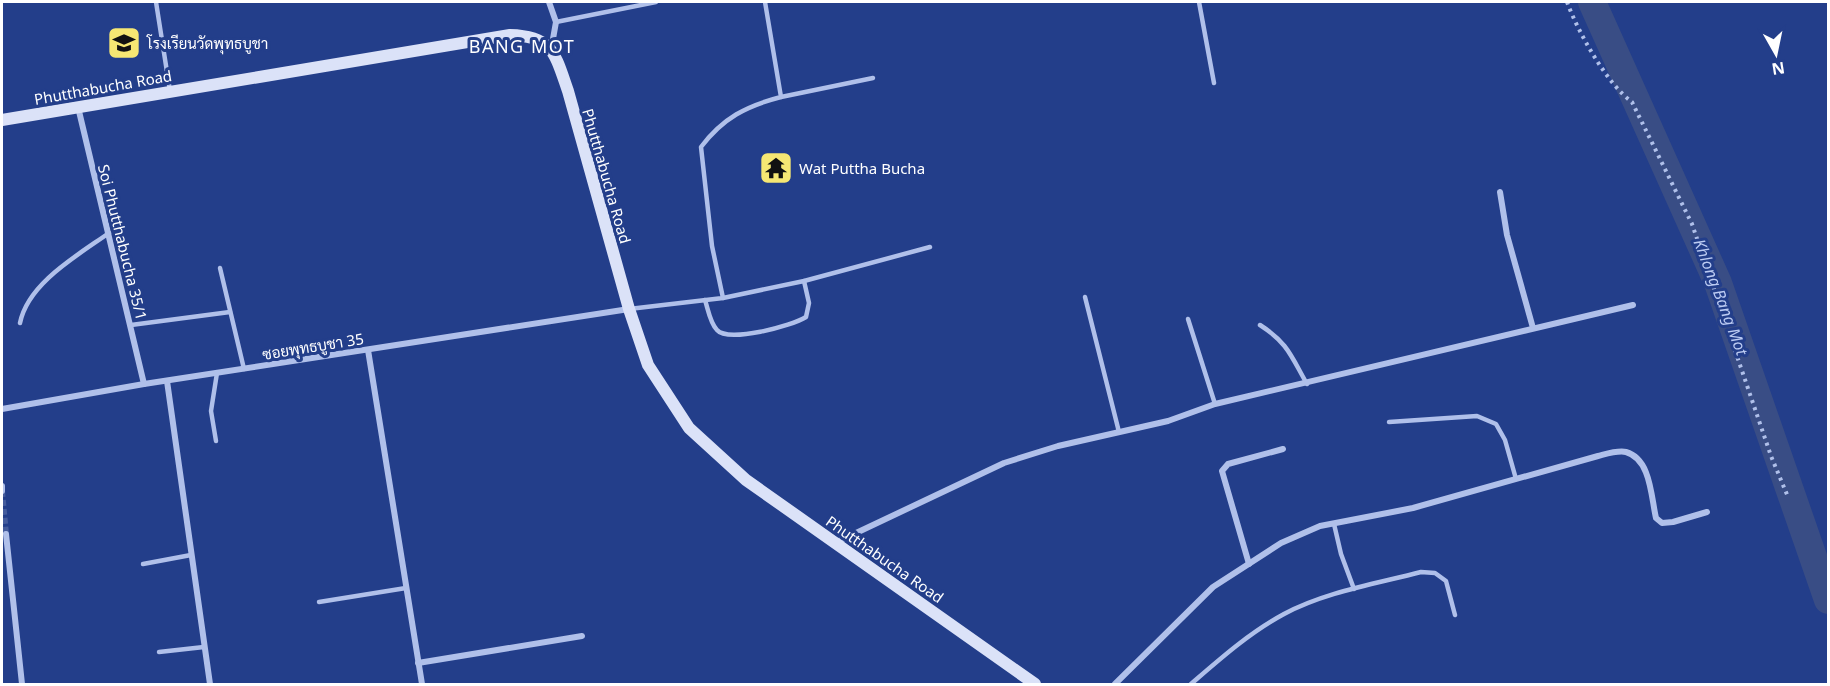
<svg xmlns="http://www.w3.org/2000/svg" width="1830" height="686" font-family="'Noto Sans',Sarabun,sans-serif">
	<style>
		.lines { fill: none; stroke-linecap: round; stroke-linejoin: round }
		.canal { stroke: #394d85; stroke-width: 28 }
		.minor-tunnel { stroke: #445b9c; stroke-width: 6; stroke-dasharray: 6 3; stroke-linecap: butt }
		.path { stroke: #b0c0ea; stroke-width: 4; stroke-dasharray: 3 4.5; stroke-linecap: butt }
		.service { stroke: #b0c0ea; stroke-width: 4.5 }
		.minor { stroke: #b0c0ea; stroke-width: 6 }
		.secondary { stroke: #dbe2f8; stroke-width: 12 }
		.labels { text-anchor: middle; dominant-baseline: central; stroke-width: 6; stroke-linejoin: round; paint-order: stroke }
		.poi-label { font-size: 15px; fill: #fff; stroke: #233e8a; text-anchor: start }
		.street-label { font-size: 15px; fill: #fff; stroke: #233e8a }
		.water-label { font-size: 16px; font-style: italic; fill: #bccbf2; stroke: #233e8a }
		.quarter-label { font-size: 18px; letter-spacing: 1.5px; fill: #fff; stroke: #233e8a }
	</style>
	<rect width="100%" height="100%" fill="#233e8a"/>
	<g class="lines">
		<path class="canal" d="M1592,2L1718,283L1828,600"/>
		<path class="minor-tunnel" d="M2,491L6,534"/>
		<path class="path" d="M1567,2C1578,32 1607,84 1632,102L1692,224L1771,456L1788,497"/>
		<g class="service">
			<path d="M156,2L170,91"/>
			<path d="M1199,2L1214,83"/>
			<path d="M556,22L656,2"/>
			<path d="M781,97L873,78"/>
			<path d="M220,268L244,369"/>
			<path d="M1085,297L1119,432"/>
			<path d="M723,298L804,281L930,247"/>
			<path d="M705,300C708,309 710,323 717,330C728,343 792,326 806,317L809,303L804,281"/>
			<path d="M629,309L723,298L712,246L701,147C723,118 746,106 781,97L765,2"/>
			<path d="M1188,319L1215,404"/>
			<path d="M20,323C28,283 78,255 109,233"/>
			<path d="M131,325L230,312"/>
			<path d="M1260,325C1288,343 1291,356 1307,384"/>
			<path d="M1389,422L1477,416L1496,424L1505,440L1516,479"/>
			<path d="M216,441L211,411L217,373"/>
			<path d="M1334,524L1341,554L1354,589"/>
			<path d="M143,564L191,555"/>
			<path d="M319,602L406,588"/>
			<path d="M159,652L204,647"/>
			<path d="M1191,684C1220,659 1249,633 1284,614C1325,592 1375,584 1421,572L1435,573L1446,581L1455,615"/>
		</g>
		<g class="minor">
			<path d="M549,2L556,22L551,50"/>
			<path d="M78,107L144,384"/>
			<path d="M1500,192L1507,235L1533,328"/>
			<path d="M368,350L422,684"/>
			<path d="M167,381L210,684"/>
			<path d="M2,409L144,384L629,309"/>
			<path d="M2,486V491"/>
			<path d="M6,534L22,684"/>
			<path d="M837,542L1004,463L1058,446L1168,421L1215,404L1633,305"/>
			<path d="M1249,564L1222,471L1228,464L1283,449"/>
			<path d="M418,663L582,636"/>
			<path d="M1115,684L1213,587L1281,543L1320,526L1413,508L1598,456C1606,454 1618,450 1626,452C1651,459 1651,497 1656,518L1662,523L1673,522L1707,512"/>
		</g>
		<path class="secondary" d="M2,120L510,35C553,36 555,54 568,91L629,309L648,365L689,428L746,480L1035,684"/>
	</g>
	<defs>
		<symbol id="school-square" viewBox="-11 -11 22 22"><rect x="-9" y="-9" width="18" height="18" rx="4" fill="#f6e773" stroke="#233e8a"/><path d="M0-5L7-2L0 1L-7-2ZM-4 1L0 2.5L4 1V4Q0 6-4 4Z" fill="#111"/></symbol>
		<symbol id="temple-square" viewBox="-11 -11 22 22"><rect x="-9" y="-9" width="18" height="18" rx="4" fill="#f6e773" stroke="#233e8a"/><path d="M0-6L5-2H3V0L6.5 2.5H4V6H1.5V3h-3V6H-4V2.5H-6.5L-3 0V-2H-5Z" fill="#111"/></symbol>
	</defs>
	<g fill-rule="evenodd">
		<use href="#school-square" x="105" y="24" width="38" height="38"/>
		<use href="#temple-square" x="757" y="149" width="38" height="38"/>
	</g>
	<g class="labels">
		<g class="poi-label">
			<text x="147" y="43">โรงเรียนวัดพุทธบูชา</text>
			<text x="799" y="168">Wat Puttha Bucha</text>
		</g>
		<g class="street-label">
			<text transform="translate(103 87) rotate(-10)">Phutthabucha Road</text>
			<text transform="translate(607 176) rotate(74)">Phutthabucha Road</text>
			<text transform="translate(123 242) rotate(76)">Soi Phutthabucha 35/1</text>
			<text transform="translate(313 346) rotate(-9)">ซอยพุทธบูชา 35</text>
			<text transform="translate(885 559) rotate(35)">Phutthabucha Road</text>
		</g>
		<g class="water-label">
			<text transform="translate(1721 297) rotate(69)">Khlong Bang Mot</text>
		</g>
		<g class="quarter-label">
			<text x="522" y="46">BANG MOT</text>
		</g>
	</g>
	<rect width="1830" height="686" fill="none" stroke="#ffffff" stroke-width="6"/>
	<g transform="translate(1776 54) rotate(171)" stroke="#233e8a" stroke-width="4.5" paint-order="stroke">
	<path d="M0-4.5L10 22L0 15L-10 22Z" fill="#ffffff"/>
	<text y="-9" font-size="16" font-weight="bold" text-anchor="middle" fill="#ffffff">N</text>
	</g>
</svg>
